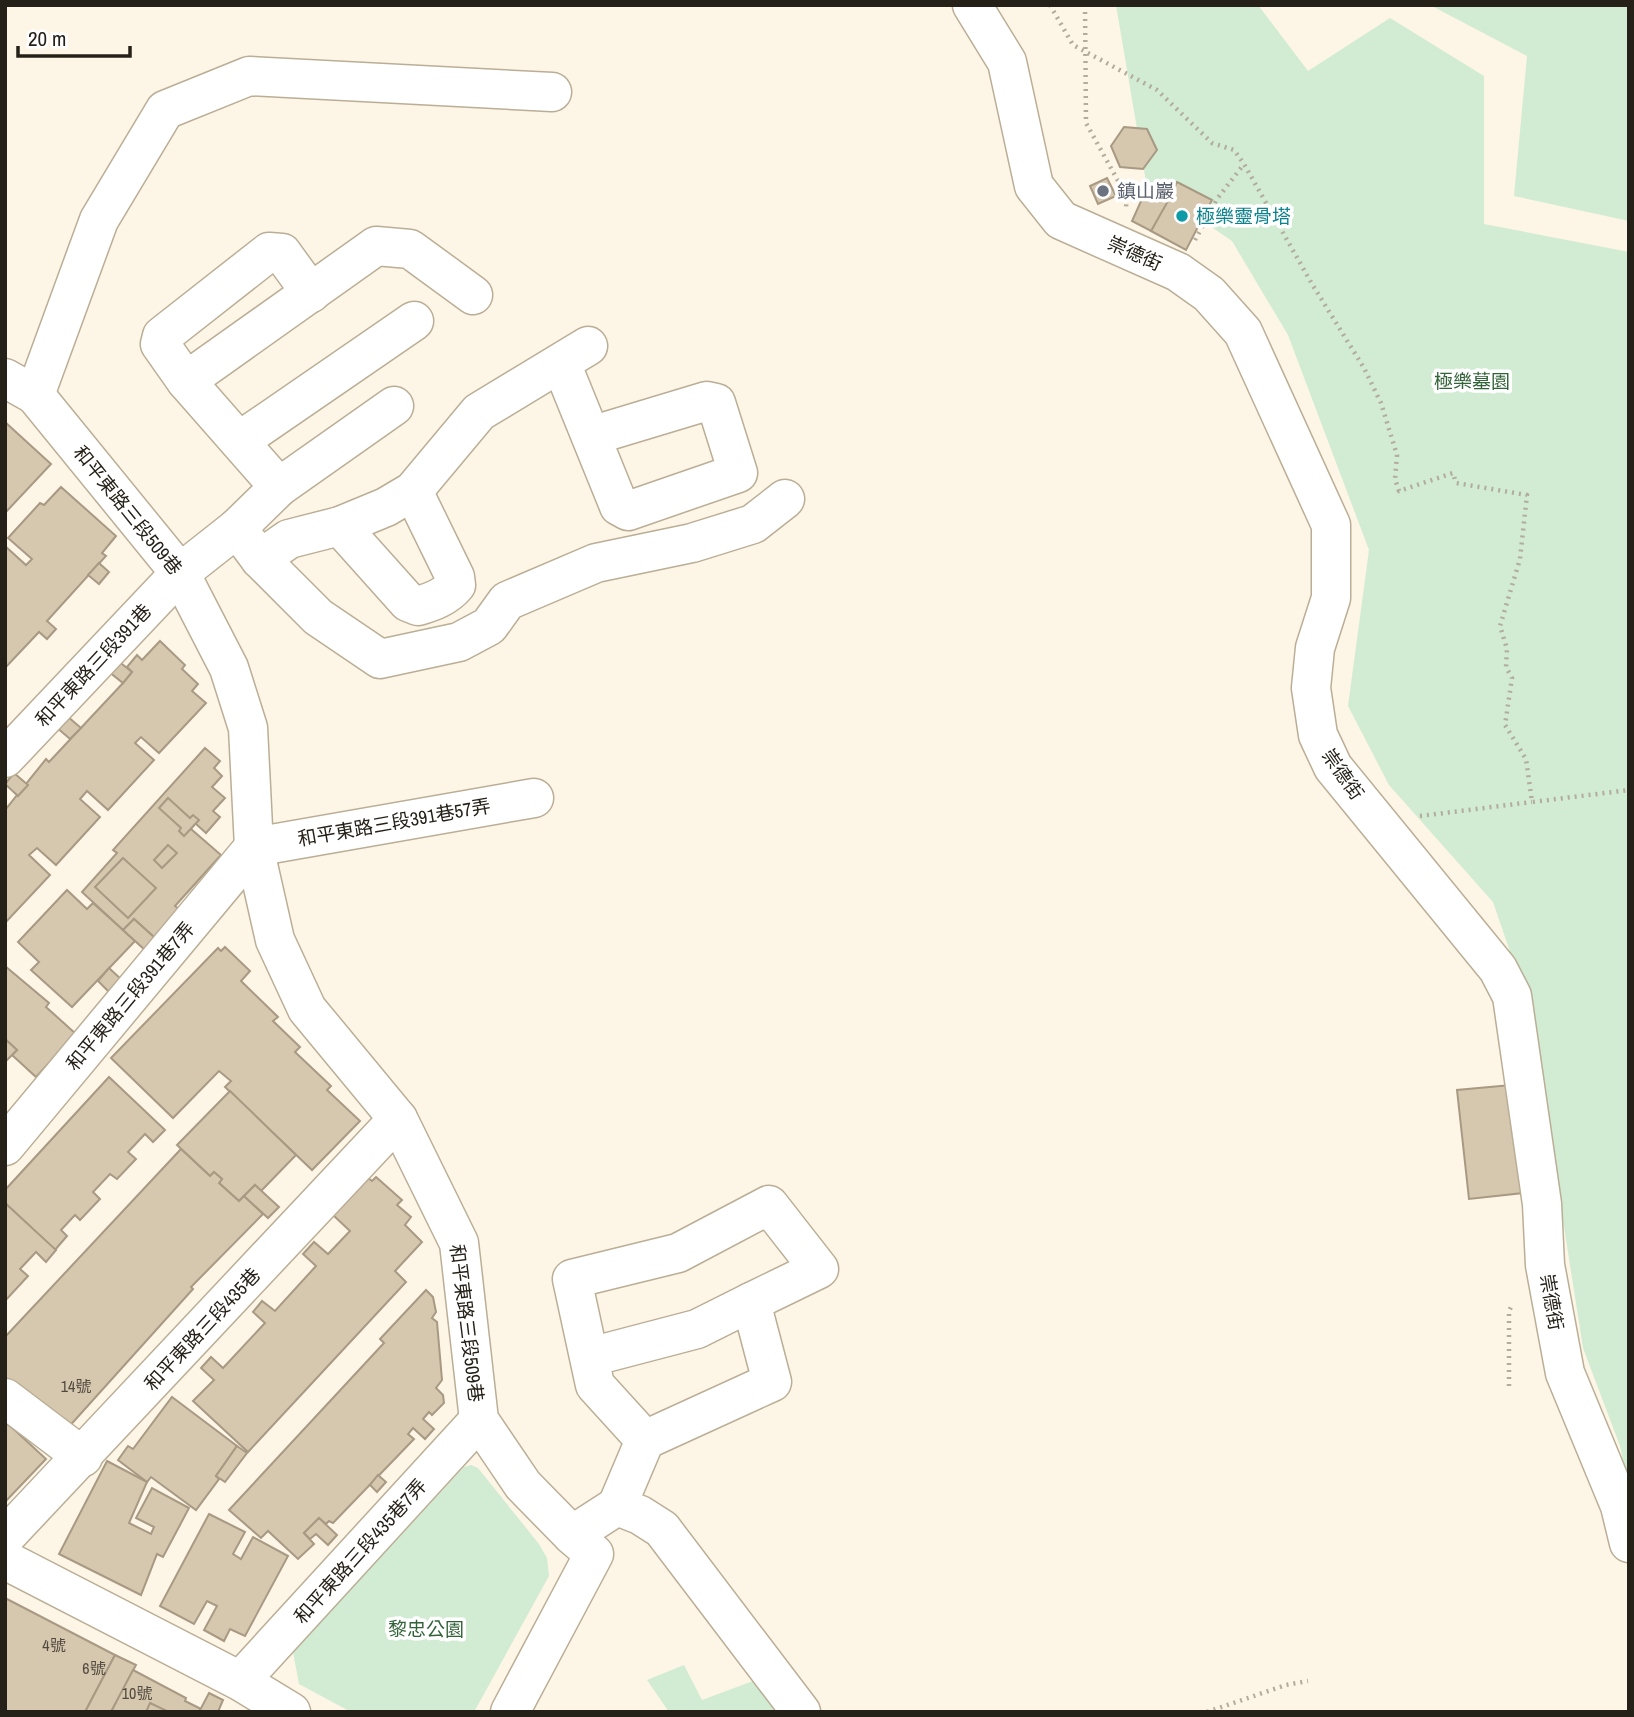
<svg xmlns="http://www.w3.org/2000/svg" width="1634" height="1717" font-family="'Archivo Narrow','Noto Sans TC',sans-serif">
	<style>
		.green { fill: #d1ecd3 }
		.building { fill: #d6c7af; stroke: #a89983; stroke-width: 2 }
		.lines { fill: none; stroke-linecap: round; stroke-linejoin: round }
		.minor-casing { stroke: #bbae96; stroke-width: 41 }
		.path { stroke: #b2ab9e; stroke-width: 4.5; stroke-dasharray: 2 5; stroke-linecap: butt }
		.minor { stroke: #fff; stroke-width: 38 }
		.worship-dot { fill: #6b7280; stroke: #fff; stroke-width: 2.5 }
		.culture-dot { fill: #0f9aa8; stroke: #fff; stroke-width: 2.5 }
		.labels { text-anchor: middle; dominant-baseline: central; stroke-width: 7; stroke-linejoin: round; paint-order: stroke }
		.number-label { font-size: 16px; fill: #524a3e }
		.worship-label { font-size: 19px; fill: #5b616d; stroke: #fff; text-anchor: start }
		.culture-label { font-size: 19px; fill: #0d838f; stroke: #fff; text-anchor: start }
		.street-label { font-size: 19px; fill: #262118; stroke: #fff }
		.park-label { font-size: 19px; fill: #326338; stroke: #fff }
	</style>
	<rect width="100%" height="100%" fill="#fdf5e6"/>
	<g class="green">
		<path d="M1116,5H1258L1308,71L1390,18L1484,76V224L1629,252V1490L1620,1446L1583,1348L1530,1010L1493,902L1389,785L1348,706L1369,550L1288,335L1232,241L1146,182Z"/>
		<path d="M1430,5H1629V221L1514,196L1527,56Z"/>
		<path d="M471,1465L478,1468L539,1544L547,1558L549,1576L474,1712H351L299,1684L293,1652L464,1467Z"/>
		<path d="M684,1665L702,1700L753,1681L776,1712H669L647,1680Z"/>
	</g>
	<g class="building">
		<path d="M1124,127L1147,129L1157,150L1143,169L1120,167L1111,146Z"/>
		<path d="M1107,178L1116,196L1098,204L1090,186Z"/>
		<path d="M1177,182L1212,200L1186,250L1151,231Z"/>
		<path d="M1146,190L1168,201L1151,231L1132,221Z"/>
		<path d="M5,422L51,464L5,513Z"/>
		<path d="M61,487L116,536L102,553L106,556L47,621L56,629L47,639L39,632L5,668V546L26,565L32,559L8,538L40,503L44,505Z"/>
		<path d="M99,563L109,572L99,584L88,575Z"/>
		<path d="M160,641L185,665L182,669L198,684L192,691L206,703L159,753L141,737L135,743L154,760L108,810L87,791L80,799L100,817L56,865L37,848L29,855L50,875L5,923V810L46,759L49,762L123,683L132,672L127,667L137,655L142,660Z"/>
		<path d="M117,660L132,672L123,683L108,671Z"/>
		<path d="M67,716L81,728L70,739L56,727Z"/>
		<path d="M205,748L220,761L214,768L222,776L212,787L225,798L213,811L220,817L206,833L195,823L191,829L221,855L175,906L180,910L154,937L134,919L123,930L82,892L117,853L113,850Z"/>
		<path d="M14,773L28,785L18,796L5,784Z"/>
		<path d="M168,798L190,818L193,815L199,820L184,836L179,831L181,828L159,808Z"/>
		<path d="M168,845L177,853L162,868L154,860Z"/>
		<path d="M123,858L156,888L128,918L95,887Z"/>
		<path d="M67,890L87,909L93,903L135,941L72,1007L31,970L39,962L18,942Z"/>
		<path d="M134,919L156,939L145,950L123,930Z"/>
		<path d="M225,947L250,971L241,981L278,1017L273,1021L300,1047L295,1052L331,1086L327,1090L360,1121L312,1170L225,1087L231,1081L219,1071L173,1118L111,1058L218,948L221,951Z"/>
		<path d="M5,966L49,1003L46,1007L76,1034L36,1077L12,1055L17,1050L5,1039Z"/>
		<path d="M109,968L122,980L110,993L98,981Z"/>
		<path d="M5,1039L17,1050L5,1062Z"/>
		<path d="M109,1077L165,1130L153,1142L145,1134L128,1152L136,1159L117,1179L110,1174L93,1192L100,1199L80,1220L75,1215L61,1230L67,1236L55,1250L5,1203V1190Z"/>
		<path d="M1511,1085L1523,1193L1469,1199L1457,1090Z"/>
		<path d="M230,1091L296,1155L261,1191L255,1185L239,1201L219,1183L222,1179L214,1172L210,1176L177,1145Z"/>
		<path d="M181,1149L210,1176L214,1172L222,1179L219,1183L239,1201L244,1196L263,1214L191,1287L193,1289L57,1440L5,1392V1337Z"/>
		<path d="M376,1177L402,1200L397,1205L411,1217L405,1225L422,1242L395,1271L406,1282L248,1452L193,1401L214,1380L201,1368L211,1357L223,1368L265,1323L253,1312L262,1301L275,1311L316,1266L303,1254L314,1242L328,1254L350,1231L333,1215L368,1178L372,1181Z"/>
		<path d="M255,1185L279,1207L268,1218L244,1196Z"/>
		<path d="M5,1203L56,1250L46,1262L36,1252L20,1269L28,1276L5,1301Z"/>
		<path d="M426,1290L433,1297L436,1312L432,1318L437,1322L442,1380L436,1388L443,1395L444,1403L432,1415L429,1412L423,1419L434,1429L425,1439L413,1428L408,1434L414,1439L333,1523L329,1521L326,1524L319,1518L304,1533L314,1544L298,1559L268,1531L261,1538L229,1510L384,1343L380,1339Z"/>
		<path d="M172,1397L237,1446L216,1476L219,1479L196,1510L151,1477L147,1482L118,1460L128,1446L133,1449Z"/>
		<path d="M6,1422L46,1459L5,1502V1423Z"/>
		<path d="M237,1446L247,1453L225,1482L216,1476Z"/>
		<path d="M107,1461L147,1482L129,1523L151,1534L154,1527L136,1518L152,1488L189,1508L163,1557L157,1554L141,1595L59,1554Z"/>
		<path d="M378,1475L386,1482L377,1492L370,1485Z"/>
		<path d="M209,1514L245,1532L233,1554L241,1559L253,1537L288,1556L245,1636L230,1629L224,1641L204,1630L217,1606L207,1601L194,1624L160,1606Z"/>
		<path d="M319,1518L337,1535L328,1545L316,1534L310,1539L304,1533Z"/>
		<path d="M5,1598L115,1655L85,1712H5Z"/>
		<path d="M115,1655L136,1665L111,1712H85Z"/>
		<path d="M133,1670L186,1698L185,1701L201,1709L199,1712H111Z"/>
		<path d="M209,1693L223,1700L218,1712H199Z"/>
		<path d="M150,1703L167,1711L166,1712H146Z"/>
	</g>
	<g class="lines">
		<defs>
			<g id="minor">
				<path d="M972,5L1007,62L1034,186L1061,220L1178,272L1209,294L1243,332L1331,525V598L1315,648L1311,688L1318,735L1333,767L1498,969L1512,996L1542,1204L1545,1265L1565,1373L1620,1506L1629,1543"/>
				<path d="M561,363L619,506L628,511L738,473L716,403L707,401L591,436"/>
				<path d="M5,378L35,395L180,573L229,668L248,728L254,847L275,940L307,1009L398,1119L459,1243L479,1420L523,1485L572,1535L617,1506L640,1515L662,1529L801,1712"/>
				<path d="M186,381L376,246L410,249L473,295"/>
				<path d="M35,395L99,220L165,110L249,76L552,92"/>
				<path d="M241,440L414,321"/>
				<path d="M279,487L186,381L160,344L162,336L269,252L282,253L311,293"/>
				<path d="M340,526L408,602L418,606C432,602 446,597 456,585L455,577L413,491"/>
				<path d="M237,528L279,487L394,406"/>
				<path d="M260,559L289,539L340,526L386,507L413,491L479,412L588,346"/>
				<path d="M5,758L180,573L237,528L260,559L318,617L380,659L459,642L489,626L507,601L596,563L692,543L753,524L785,499"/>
				<path d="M5,1146L254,847L534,798"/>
				<path d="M590,1357L697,1329L751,1302"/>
				<path d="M5,1398L83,1457"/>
				<path d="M617,1506L645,1440L772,1382L751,1302L819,1269L769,1205L678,1253L572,1279L595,1385L645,1440"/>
				<path d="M5,1537L398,1119"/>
				<path d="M5,1560L240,1681L291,1712"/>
				<path d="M240,1681L479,1420"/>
				<path d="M510,1712L594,1554L572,1535"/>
			</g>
		</defs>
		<use href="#minor" class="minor-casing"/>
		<g class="path">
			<path d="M1050,5L1073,45L1157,90L1212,143L1234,150L1244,164L1312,284L1364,368L1381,403L1397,455L1395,479L1399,491L1453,473L1456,483L1527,495L1520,559L1500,626L1507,649L1506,667L1512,678L1505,725L1526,759L1532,802L1629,790"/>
			<path d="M1085,5L1086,123L1127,197L1126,207"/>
			<path d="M1195,240L1217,199L1244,164"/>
			<path d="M1420,816L1532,802"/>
			<path d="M1509,1386V1311L1513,1303"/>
			<path d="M1207,1712L1286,1685L1308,1681"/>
		</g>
		<use href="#minor" class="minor"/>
	</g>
	<circle class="worship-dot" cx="1103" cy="191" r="7"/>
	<circle class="culture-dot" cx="1182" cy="216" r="7"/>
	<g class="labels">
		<g class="number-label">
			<text x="76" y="1386">14號</text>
			<text x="54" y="1645">4號</text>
			<text x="94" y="1668">6號</text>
			<text x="137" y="1693">10號</text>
		</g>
		<g class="worship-label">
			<text x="1117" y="191">鎮山巖</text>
		</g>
		<g class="culture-label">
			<text x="1196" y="216">極樂靈骨塔</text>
		</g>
		<g class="street-label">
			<text transform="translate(1135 253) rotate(24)">崇德街</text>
			<text transform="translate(128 510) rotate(51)">和平東路三段509巷</text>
			<text transform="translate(93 665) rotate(-47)">和平東路三段391巷</text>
			<text transform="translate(1343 774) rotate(55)">崇德街</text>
			<text transform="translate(394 822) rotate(-10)">和平東路三段391巷57弄</text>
			<text transform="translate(130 996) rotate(-50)">和平東路三段391巷7弄</text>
			<text transform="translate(1552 1302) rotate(80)">崇德街</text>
			<text transform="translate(467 1323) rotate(83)">和平東路三段509巷</text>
			<text transform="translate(202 1329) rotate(-47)">和平東路三段435巷</text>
			<text transform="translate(360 1551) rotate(-48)">和平東路三段435巷7弄</text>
		</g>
		<g class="park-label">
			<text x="1472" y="381">極樂墓園</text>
			<text x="426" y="1629">黎忠公園</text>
		</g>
	</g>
	<rect width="1634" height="1717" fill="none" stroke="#262118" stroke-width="14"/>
	<path d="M18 46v10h112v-10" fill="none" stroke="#262118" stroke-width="3.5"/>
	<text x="28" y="46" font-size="21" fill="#262118" stroke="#ffffff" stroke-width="5" paint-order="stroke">20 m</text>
</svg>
